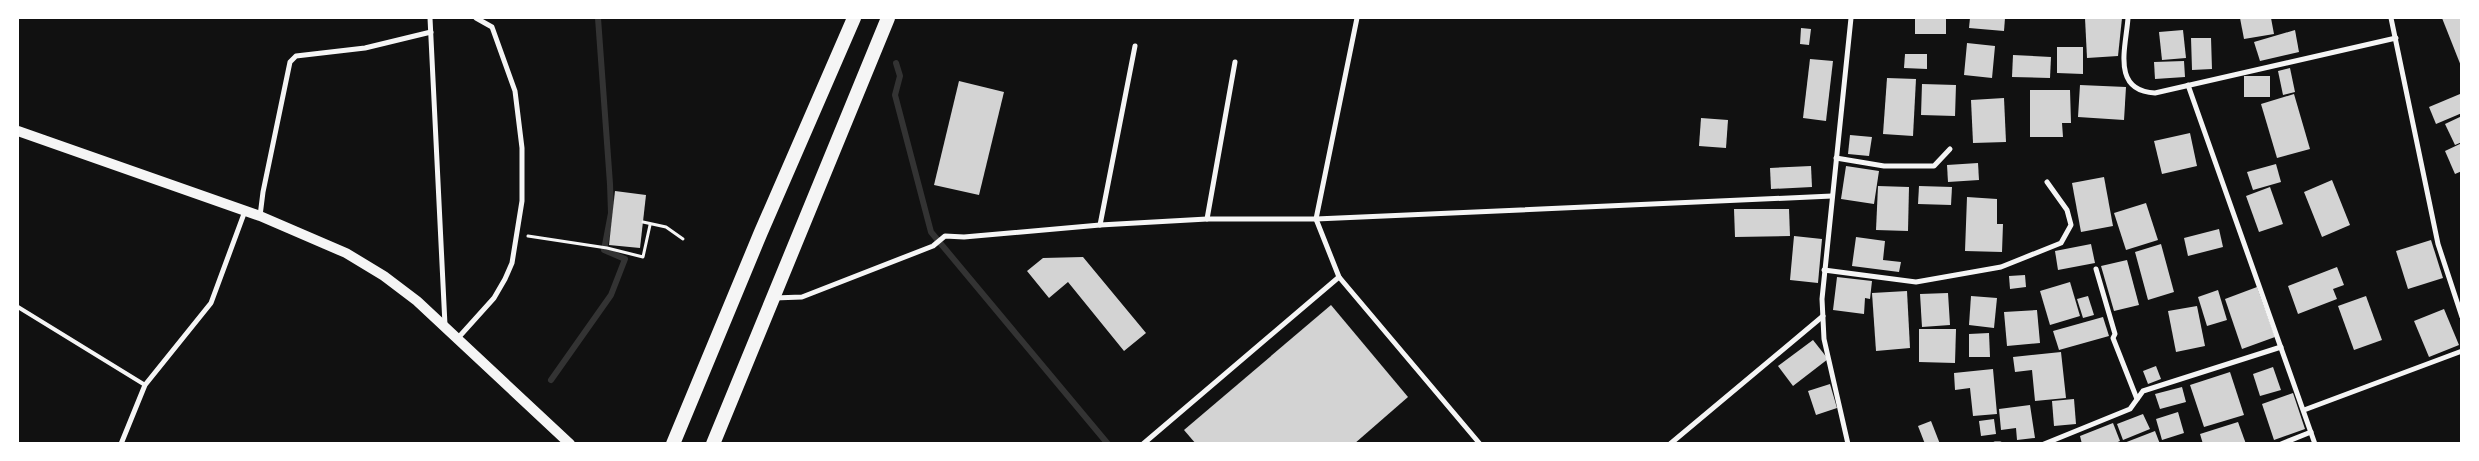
<svg xmlns="http://www.w3.org/2000/svg" width="2479" height="461" font-family="'Open Sans',sans-serif">
	<style>
		.lines { fill: none; stroke-linecap: round; stroke-linejoin: round }
		.stream { stroke: #333; stroke-width: 6 }
		.building { fill: #d3d3d3 }
		.path { stroke: #f5f5f5; stroke-width: 3 }
		.service { stroke: #f5f5f5; stroke-width: 4 }
		.minor { stroke: #f5f5f5; stroke-width: 5 }
		.secondary { stroke: #f5f5f5; stroke-width: 10 }
		.trunk { stroke: #f5f5f5; stroke-width: 14 }
	</style>
	<rect width="100%" height="100%" fill="#111"/>
	<g class="lines">
		<g class="stream">
			<path d="M896,63L900,76L895,95L931,232L1108,444"/>
			<path d="M551,380L611,295L625,259L604,250L611,213L610,184L598,18"/>
		</g>
	</g>
	<g class="building">
		<rect x="1915" y="18" width="31" height="16"/>
		<path d="M1970,18H2005L2004,31L1969,28Z"/>
		<path d="M2085,18H2122L2118,56L2087,58Z"/>
		<path d="M2240,18H2271L2274,34L2244,39Z"/>
		<path d="M2442,18H2462V66H2461Z"/>
		<path d="M1801,28L1811,29L1809,45L1800,44Z"/>
		<path d="M2183,30L2186,58L2162,60L2159,32Z"/>
		<path d="M2295,30L2299,52L2260,61L2254,42Z"/>
		<path d="M2191,38H2211L2212,69L2192,70Z"/>
		<path d="M1967,43L1995,46L1992,78L1964,75Z"/>
		<path d="M2057,47H2083V74L2057,73Z"/>
		<path d="M1905,54H1927V69L1904,68Z"/>
		<path d="M2013,55L2051,57L2050,78L2012,77Z"/>
		<path d="M1810,59L1833,61L1826,121L1803,118Z"/>
		<path d="M2184,61L2185,77L2155,79L2154,62Z"/>
		<path d="M2290,68L2295,92L2283,95L2278,71Z"/>
		<rect x="2244" y="76" width="26" height="21"/>
		<path d="M1887,78L1916,79L1913,136L1883,134Z"/>
		<path d="M959,81L1004,92L979,195L934,185Z"/>
		<path d="M1922,84L1956,85L1955,116L1921,115Z"/>
		<path d="M2080,85L2126,87L2124,120L2078,117Z"/>
		<path d="M2030,90H2070L2071,123H2062L2063,137H2030Z"/>
		<path d="M2294,94L2310,149L2277,158L2261,104Z"/>
		<path d="M2460,94L2462,113L2436,124L2429,107Z"/>
		<path d="M2004,98L2006,142L1973,143L1971,100Z"/>
		<path d="M2462,116V142L2455,145L2445,124Z"/>
		<path d="M1701,118L1728,120L1726,148L1699,146Z"/>
		<path d="M2190,133L2197,166L2162,174L2154,141Z"/>
		<path d="M1850,135L1872,137L1869,156L1848,154Z"/>
		<path d="M2462,143V171L2455,174L2445,151Z"/>
		<path d="M1978,163L1979,180L1948,182L1947,165Z"/>
		<path d="M2276,164L2281,182L2253,190L2247,172Z"/>
		<path d="M1811,166L1812,187L1771,189L1770,168Z"/>
		<path d="M1846,166L1879,171L1874,204L1841,199Z"/>
		<path d="M2104,177L2113,226L2081,232L2072,183Z"/>
		<path d="M2332,180L2350,225L2322,237L2304,192Z"/>
		<path d="M1878,186L1909,187L1908,231L1876,230Z"/>
		<path d="M1919,186L1952,187L1951,205L1918,204Z"/>
		<path d="M2270,187L2283,224L2259,232L2246,196Z"/>
		<path d="M615,191L646,195L640,248L609,245Z"/>
		<path d="M1967,197L1997,199V224H2003L2002,252L1965,251Z"/>
		<path d="M2146,203L2158,240L2126,250L2114,213Z"/>
		<path d="M1734,209H1789L1790,236L1735,237Z"/>
		<path d="M2219,229L2223,247L2188,256L2184,238Z"/>
		<path d="M1794,236L1822,239L1818,283L1790,280Z"/>
		<path d="M1856,237L1885,241L1883,260L1901,262L1899,272L1852,266Z"/>
		<path d="M2431,240L2443,278L2408,289L2396,251Z"/>
		<path d="M2091,244L2095,263L2058,270L2055,251Z"/>
		<path d="M2161,244L2174,292L2148,300L2135,252Z"/>
		<path d="M1083,257L1146,333L1124,351L1068,282L1049,298L1027,271L1043,258Z"/>
		<path d="M2127,260L2139,305L2114,311L2101,266Z"/>
		<path d="M2337,267L2344,285L2333,289L2337,299L2298,314L2288,286Z"/>
		<path d="M2025,275L2026,287L2010,289L2009,276Z"/>
		<path d="M1837,277L1872,281L1870,299L1865,298L1864,314L1833,310Z"/>
		<path d="M2070,282L2080,316L2050,325L2040,291Z"/>
		<path d="M2257,287L2275,337L2242,349L2225,299Z"/>
		<path d="M2218,290L2227,320L2207,326L2198,297Z"/>
		<path d="M1907,291L1910,348L1876,351L1872,293Z"/>
		<path d="M1948,293L1950,325L1922,327L1920,294Z"/>
		<path d="M1971,296L1997,298L1994,328L1969,325Z"/>
		<path d="M2088,296L2094,315L2083,318L2077,299Z"/>
		<path d="M2366,296L2382,340L2354,350L2338,306Z"/>
		<path d="M1331,305L1408,397L1354,444H1196L1184,430Z"/>
		<path d="M2197,306L2205,346L2176,352L2168,311Z"/>
		<path d="M2444,309L2459,345L2429,357L2414,321Z"/>
		<path d="M2037,310L2040,343L2007,346L2004,312Z"/>
		<path d="M2103,317L2109,336L2059,350L2053,331Z"/>
		<path d="M1919,329H1956L1955,363L1919,362Z"/>
		<path d="M1989,333L1990,357H1969V334Z"/>
		<path d="M1813,340L1828,359L1793,386L1778,366Z"/>
		<path d="M2061,352L2066,398L2035,401L2032,370L2015,372L2013,357Z"/>
		<path d="M2156,366L2161,379L2148,384L2143,371Z"/>
		<path d="M2273,367L2281,390L2260,396L2253,374Z"/>
		<path d="M1993,369L1997,414L1973,416L1970,388L1955,390L1954,373Z"/>
		<path d="M2230,372L2244,415L2204,427L2190,385Z"/>
		<path d="M1830,384L1837,408L1816,415L1808,391Z"/>
		<path d="M2182,387L2186,402L2160,409L2155,394Z"/>
		<path d="M2293,393L2305,429L2274,440L2262,404Z"/>
		<path d="M2074,399L2076,424L2054,426L2052,401Z"/>
		<path d="M2030,405L2035,438L2017,440L2016,428L2001,430L1999,409Z"/>
		<path d="M2178,412L2184,433L2162,440L2156,419Z"/>
		<path d="M2143,414L2150,429L2123,440L2117,424Z"/>
		<path d="M1994,419L1996,434L1981,436L1979,421Z"/>
		<path d="M1931,421L1940,444H1925L1918,426Z"/>
		<path d="M2238,422L2246,444H2203L2200,434Z"/>
		<path d="M2113,423L2120,441L2113,444H2082L2080,436Z"/>
		<path d="M2155,431L2160,444H2124V443Z"/>
	</g>
	<g class="lines">
		<g class="path">
			<path d="M643,222L666,227L683,239"/>
			<path d="M528,236L607,248L643,257L650,225"/>
		</g>
		<path class="service" d="M18,307L145,385"/>
		<g class="minor">
			<path d="M430,18L445,325"/>
			<path d="M1357,18L1316,219L1339,277L1480,444"/>
			<path d="M2128,18C2126,47 2111,91 2155,93L2396,38"/>
			<path d="M2391,18L2438,244L2462,317"/>
			<path d="M2188,85L2315,444"/>
			<path d="M1836,158L1884,166H1934L1950,149"/>
			<path d="M260,216L263,192L290,62L296,56L365,48L431,32"/>
			<path d="M1207,219L1235,62"/>
			<path d="M1100,225L1135,46"/>
			<path d="M2096,269L2115,334L2113,338L2137,399"/>
			<path d="M1824,270L1916,282L2001,267L2061,243L2071,225L2067,210L2047,182"/>
			<path d="M774,298L802,297L933,246L945,236L964,237L1100,225L1207,219H1316L1832,196"/>
			<path d="M458,338L494,298L505,279L512,263L522,201V148L515,91L492,27L476,18"/>
			<path d="M2304,410L2462,351"/>
			<path d="M121,444L145,385L211,303L245,211"/>
			<path d="M1143,444L1339,277"/>
			<path d="M1670,444L1823,316"/>
			<path d="M1848,444L1824,339L1822,299L1851,18"/>
			<path d="M1995,444H2000"/>
			<path d="M2044,444L2130,409L2143,391L2281,347"/>
			<path d="M2281,444L2311,432"/>
		</g>
		<path class="secondary" d="M18,131L260,216L346,253L384,276L417,301L570,444"/>
		<g class="trunk">
			<path d="M673,444L761,232L854,18"/>
			<path d="M713,444L888,18"/>
		</g>
	</g>
	<rect width="2479" height="461" fill="none" stroke="#ffffff" stroke-width="38"/>
</svg>
